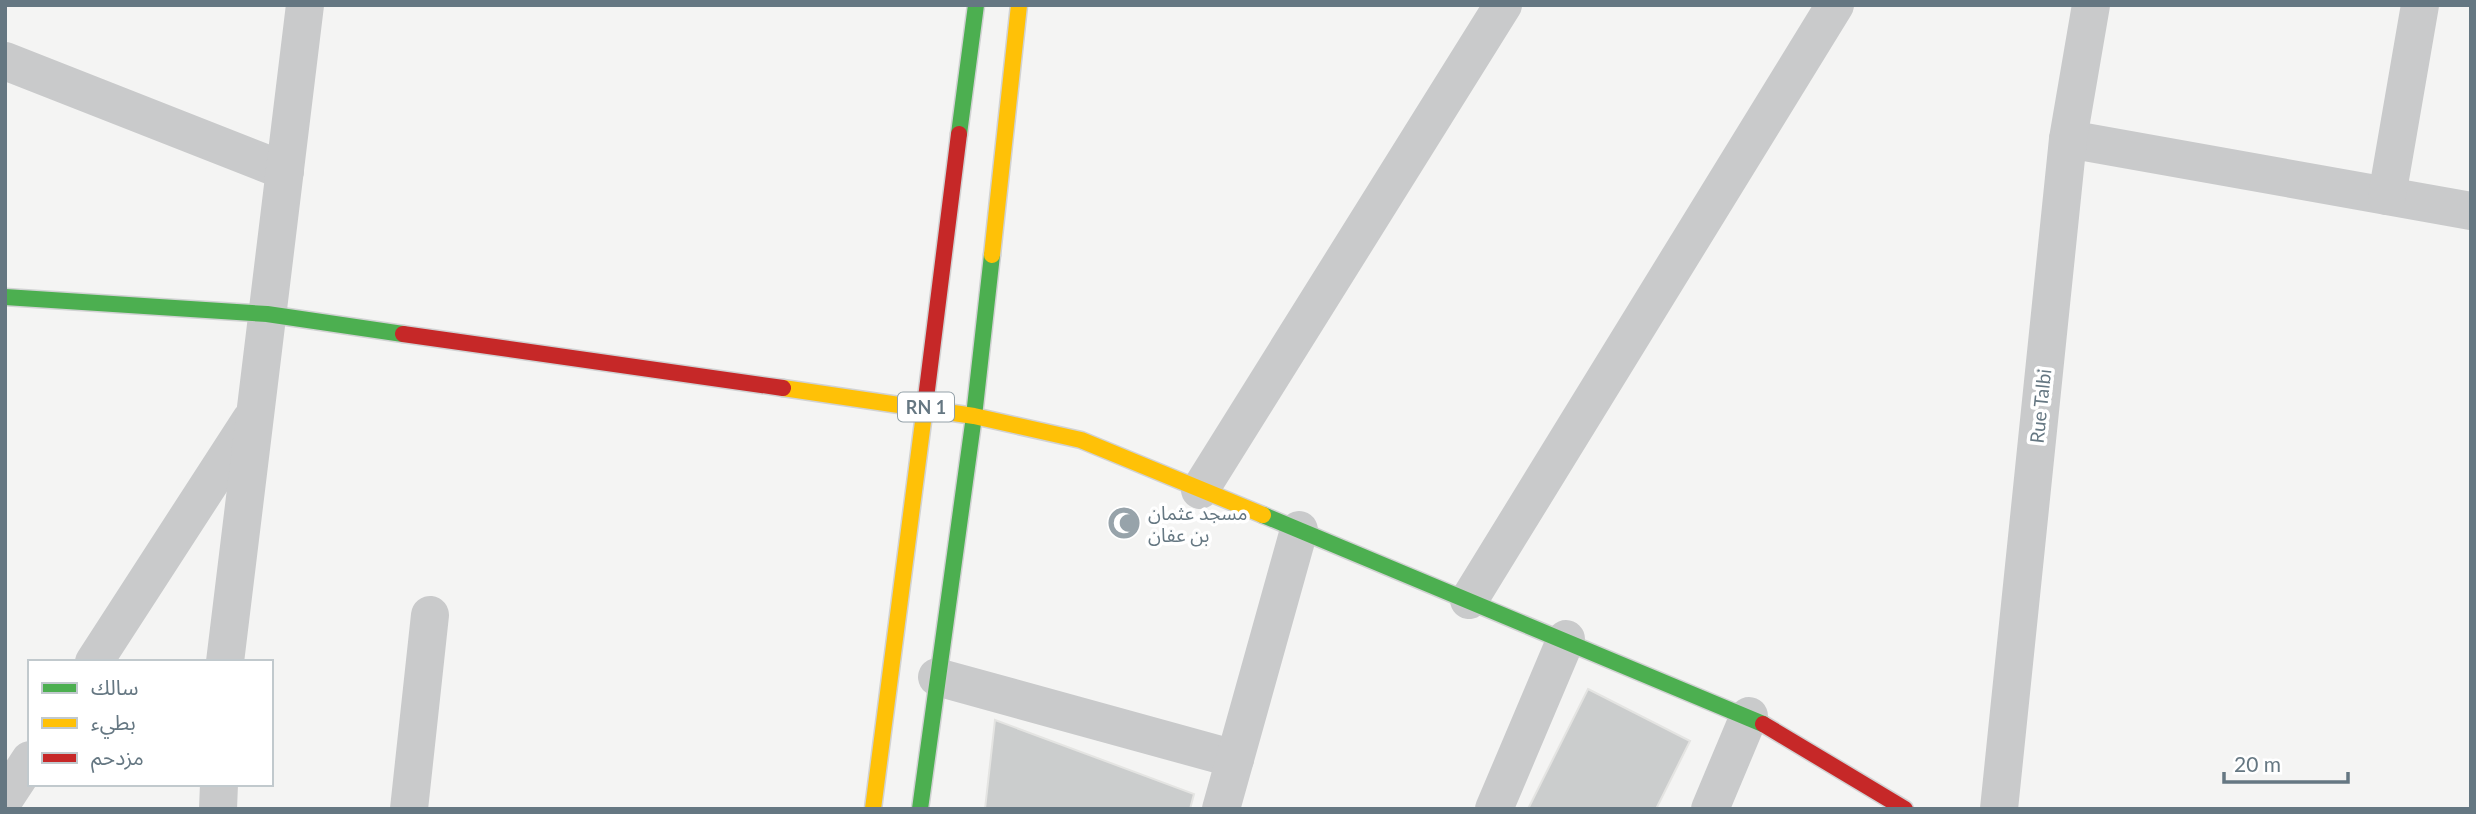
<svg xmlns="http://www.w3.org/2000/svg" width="2476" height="814" font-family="Lato,'Noto Sans Arabic',sans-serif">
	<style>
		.building { fill: #cbcdcd; stroke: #e4e4e2; stroke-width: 2 }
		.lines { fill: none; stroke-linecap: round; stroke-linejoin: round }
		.fast-casing { stroke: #d1d2d3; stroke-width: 19 }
		.slow-casing { stroke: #d1d2d3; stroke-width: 19 }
		.jam-casing { stroke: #d1d2d3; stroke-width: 19 }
		.street { stroke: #c9cacb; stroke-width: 38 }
		.fast { stroke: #4caf50; stroke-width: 16 }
		.slow { stroke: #ffc107; stroke-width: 16 }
		.jam { stroke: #c62828; stroke-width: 16 }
		.labels { text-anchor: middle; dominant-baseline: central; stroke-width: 7; stroke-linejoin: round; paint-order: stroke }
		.shield { fill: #fff; stroke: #93a0a8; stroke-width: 2 }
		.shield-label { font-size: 18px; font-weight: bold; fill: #657782 }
		.street-label { font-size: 19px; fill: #657782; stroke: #fff }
		.poi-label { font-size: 19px; fill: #657782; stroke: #fff; text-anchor: start }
	</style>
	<rect width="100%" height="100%" fill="#f4f4f3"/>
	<g class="building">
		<path d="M1588,689L1690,741L1656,809H1528Z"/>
		<path d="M995,720L1194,794L1190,809H985Z"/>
	</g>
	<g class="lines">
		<defs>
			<g id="fast">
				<path d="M959,134L976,5"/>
				<path d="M5,297L267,314L403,334"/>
				<path d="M1263,515L1763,724"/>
				<path d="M920,809L974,416L992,255"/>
			</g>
			<g id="slow">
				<path d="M992,255L1019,5"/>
				<path d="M783,388L974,416L1081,440L1263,515"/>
				<path d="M873,809L924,414"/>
			</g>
			<g id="jam">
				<path d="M403,334L783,388"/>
				<path d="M924,414L959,134"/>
				<path d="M1763,724L1905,809"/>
			</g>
		</defs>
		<use href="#fast" class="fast-casing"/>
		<use href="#slow" class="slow-casing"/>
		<use href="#jam" class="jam-casing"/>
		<g class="street">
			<path d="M5,61L285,171"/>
			<path d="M2068,139L2471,211"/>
			<path d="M2387,196L2420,5"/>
			<path d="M1200,490L1503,5"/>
			<path d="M1469,600L1835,5"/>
			<path d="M94,662L250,421"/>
			<path d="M225,662L305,5"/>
			<path d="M937,677L1235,759"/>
			<path d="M5,798L30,760"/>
			<path d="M218,809L219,784"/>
			<path d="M409,809L430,615"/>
			<path d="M1221,809L1299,530"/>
			<path d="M1494,809L1566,639"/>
			<path d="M1710,809L1749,716"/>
			<path d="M1999,809L2068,139L2091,5"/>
		</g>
		<use href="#fast" class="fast"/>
		<use href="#slow" class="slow"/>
		<use href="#jam" class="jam"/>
	</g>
	<defs>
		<symbol id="mosque-disc" viewBox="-11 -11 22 22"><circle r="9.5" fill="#97a3aa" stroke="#fff"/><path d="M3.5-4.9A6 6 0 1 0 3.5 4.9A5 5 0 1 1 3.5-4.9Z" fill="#fff"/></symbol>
	</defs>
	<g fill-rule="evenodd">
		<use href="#mosque-disc" x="1105" y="504" width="38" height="38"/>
	</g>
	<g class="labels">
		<rect class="shield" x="898" y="392.5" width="56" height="29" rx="5"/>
		<g class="shield-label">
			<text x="926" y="407">RN 1</text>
		</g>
		<g class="street-label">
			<text transform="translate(2040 406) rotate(-84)">Rue Talbi</text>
		</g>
		<g class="poi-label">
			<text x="1148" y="512">مسجد عثمان<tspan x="1148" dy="22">بن عفان</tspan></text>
		</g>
	</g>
	<rect width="2476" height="814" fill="none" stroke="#657782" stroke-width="14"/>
	<rect x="28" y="660" width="245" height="126" fill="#ffffff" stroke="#c1c9cd" stroke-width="2"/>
	<rect x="42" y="683" width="35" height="10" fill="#4caf50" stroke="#c1c9cd" stroke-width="2"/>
	<text x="91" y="695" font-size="21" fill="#657782">سالك</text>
	<rect x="42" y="718" width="35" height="10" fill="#ffc107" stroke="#c1c9cd" stroke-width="2"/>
	<text x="91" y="730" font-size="21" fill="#657782">بطيء</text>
	<rect x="42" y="753" width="35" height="10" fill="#c62828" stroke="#c1c9cd" stroke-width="2"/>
	<text x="91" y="765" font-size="21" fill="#657782">مزدحم</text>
	<path d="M2224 772v10h124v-10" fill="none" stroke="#657782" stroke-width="3.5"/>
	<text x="2234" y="772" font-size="21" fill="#657782" stroke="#ffffff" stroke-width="5" paint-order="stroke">20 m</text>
</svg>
